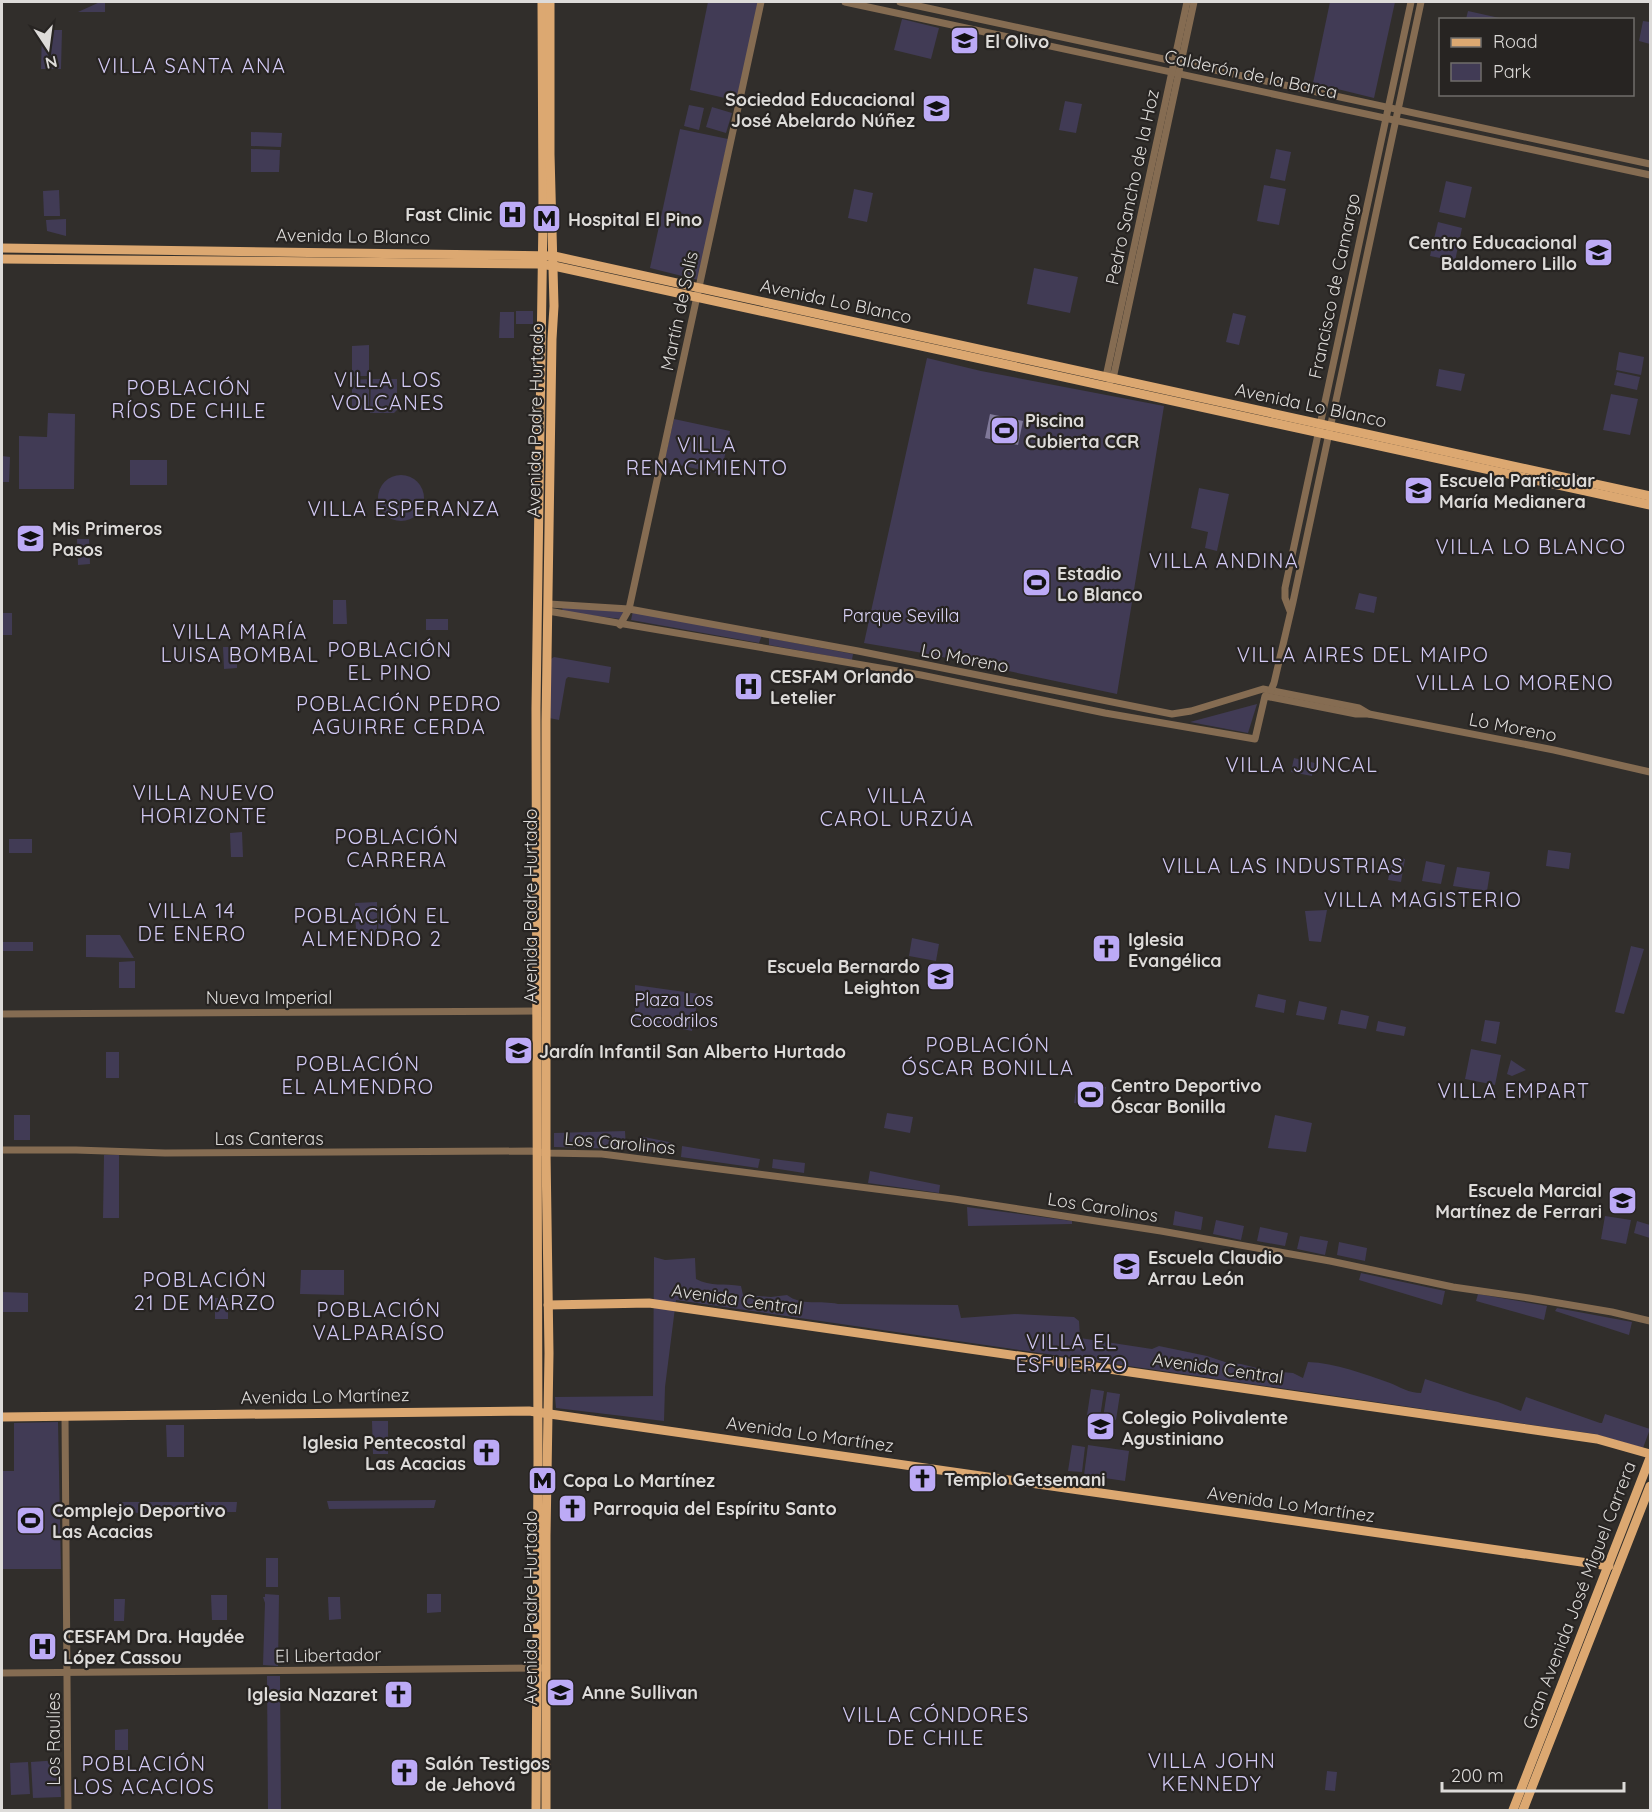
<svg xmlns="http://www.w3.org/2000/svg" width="1652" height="1812" font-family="Quicksand,sans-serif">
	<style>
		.green { fill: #413b55 }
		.water { fill: #80799a }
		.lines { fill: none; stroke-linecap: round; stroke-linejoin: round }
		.minor { stroke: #856c52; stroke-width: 7 }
		.major { stroke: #dca871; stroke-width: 9 }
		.labels { text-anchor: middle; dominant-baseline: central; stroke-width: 4.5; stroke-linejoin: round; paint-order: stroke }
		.poi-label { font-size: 18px; font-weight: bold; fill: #dddbd9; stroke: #272422; text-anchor: start }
		.street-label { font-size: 18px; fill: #dddbd9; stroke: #272422 }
		.park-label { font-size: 18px; fill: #dcd5f8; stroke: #272422 }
		.neighbourhood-label { font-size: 20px; letter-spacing: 1.5px; fill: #d3caf5; stroke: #272422 }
	</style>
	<rect width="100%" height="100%" fill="#312e2b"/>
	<g class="green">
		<path d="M100,2H105V12H78Z"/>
		<path d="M708,2H758L738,101L690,90Z"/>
		<path d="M1330,2H1395L1374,98L1313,83Z"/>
		<path d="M1468,11L1504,19H1466Z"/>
		<path d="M902,19L939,28L931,59L894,50Z"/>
		<path d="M1643,21L1650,22V44L1639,41Z"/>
		<path d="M42,30H62L61,69H41Z"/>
		<path d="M1065,101L1082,104L1076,133L1059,130Z"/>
		<path d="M689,105L704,108L699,130L684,126Z"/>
		<path d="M712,107L732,113L726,133L706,127Z"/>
		<path d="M680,129L728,139L698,280L650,268Z"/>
		<path d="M251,132L282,133L281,147L251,146Z"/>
		<path d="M251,149L280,150L279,172H251Z"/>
		<path d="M1276,149L1291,152L1285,181L1270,178Z"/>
		<path d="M1446,181L1472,187L1465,218L1439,212Z"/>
		<path d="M1264,185L1286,189L1279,225L1257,221Z"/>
		<path d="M854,189L873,193L867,222L848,218Z"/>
		<path d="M59,190L60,216H44L43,191Z"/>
		<path d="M66,219V236L47,231L46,220Z"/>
		<path d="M1438,222L1462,228L1455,261L1430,256Z"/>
		<path d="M1034,268L1078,277L1070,313L1027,304Z"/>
		<rect x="516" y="311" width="17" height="13"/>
		<path d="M500,312H514V338H499Z"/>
		<path d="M1233,313L1246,316L1239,345L1226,342Z"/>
		<path d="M369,345V376H352V346Z"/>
		<path d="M1619,352L1644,357L1641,375L1616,370Z"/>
		<path d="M927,358L981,371L1164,406L1117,694L923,653L864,643Z"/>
		<path d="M1439,369L1465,374L1461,391L1436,386Z"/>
		<path d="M1617,372L1640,377L1637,390L1614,385Z"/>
		<path d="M369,379V410H352V380Z"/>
		<path d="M371,379H397V410L394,413H370Z"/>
		<path d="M1611,394L1638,399L1630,435L1603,430Z"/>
		<path d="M48,413L75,414L74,489H19V436L47,437Z"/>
		<path d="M674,419L730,431L721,474L664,462Z"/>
		<path d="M2,456L10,457L9,482H2Z"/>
		<rect x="130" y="460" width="37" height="25"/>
		<circle cx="401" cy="498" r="23"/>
		<path d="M1199,488L1229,494L1217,551L1205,548L1208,532L1191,528Z"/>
		<path d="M77,539H89L90,564L78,565Z"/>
		<path d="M1359,593L1377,597L1374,613L1355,609Z"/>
		<path d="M333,600H346L347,624H333Z"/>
		<path d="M564,606L624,610L621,619L564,612L562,609Z"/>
		<path d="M633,611L762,635L759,643L631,620Z"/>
		<rect x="2" y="613" width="10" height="22"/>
		<rect x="426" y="619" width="22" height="11"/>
		<path d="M769,638L853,654L852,660L769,645Z"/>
		<path d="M223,647H237V668L224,669Z"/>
		<path d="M554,657L611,667L609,683L568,677L566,679L559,720L549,718L551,659Z"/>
		<path d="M1257,704L1248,733L1190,722Z"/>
		<path d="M1294,758L1315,763L1312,776L1291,772Z"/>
		<path d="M242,832L243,857H231L230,833Z"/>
		<rect x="9" y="839" width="23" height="14"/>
		<path d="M1548,850L1571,853L1569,869L1546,866Z"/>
		<path d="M1393,857L1405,859L1401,882L1388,880Z"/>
		<path d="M1426,861L1445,865L1441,884L1422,881Z"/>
		<path d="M1457,867L1490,872L1487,891L1453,886Z"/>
		<path d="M377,902V933H356L355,903Z"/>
		<path d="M1327,910L1321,942L1309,941L1305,911Z"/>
		<path d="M379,912H391V931H378Z"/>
		<path d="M86,935H120L134,958L86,957Z"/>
		<path d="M912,938L939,944L936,961L909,956Z"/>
		<rect x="2" y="942" width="31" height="9"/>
		<path d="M1631,946L1644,949L1624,1014L1615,1012Z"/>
		<path d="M135,961V988H119V962Z"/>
		<path d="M635,985L699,994L692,1031L635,1019Z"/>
		<path d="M1258,994L1286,1000L1284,1013L1255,1007Z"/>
		<path d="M1299,1001L1327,1007L1324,1020L1296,1015Z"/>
		<path d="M1341,1010L1369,1016L1366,1029L1338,1024Z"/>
		<path d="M1485,1020L1500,1022L1496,1044L1481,1041Z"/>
		<path d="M1378,1021L1406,1027L1404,1036L1376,1031Z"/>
		<path d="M1471,1049L1501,1055L1495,1085L1465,1079Z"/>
		<rect x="106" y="1052" width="13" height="26"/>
		<path d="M1511,1060L1526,1070L1512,1076L1507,1074Z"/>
		<path d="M1077,1083L1106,1087L1102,1107L1074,1103Z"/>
		<path d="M887,1113L913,1117L910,1133L884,1128Z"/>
		<rect x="14" y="1115" width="16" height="25"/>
		<path d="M1275,1115L1312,1123L1306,1152L1268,1148Z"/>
		<path d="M625,1131L626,1149L554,1147V1133Z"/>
		<path d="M639,1136L674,1143L671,1155L638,1150Z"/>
		<path d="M682,1146L760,1159L758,1168L681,1157Z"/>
		<path d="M104,1155H119V1218H103Z"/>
		<path d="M773,1159L805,1163L804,1173L772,1168Z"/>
		<path d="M870,1171L940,1185L939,1193L868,1183Z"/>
		<path d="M967,1207L1072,1221V1224L968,1226Z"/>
		<path d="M1175,1211L1203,1217L1201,1230L1173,1225Z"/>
		<path d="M1605,1216L1631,1220L1626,1244L1601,1239Z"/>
		<path d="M1216,1220L1244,1226L1241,1240L1213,1234Z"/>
		<path d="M1637,1221L1650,1225V1238L1634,1233Z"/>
		<path d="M1260,1227L1288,1233L1285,1246L1257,1241Z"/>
		<path d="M1300,1236L1328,1241L1325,1255L1297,1249Z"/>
		<path d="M1339,1242L1367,1248L1365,1261L1337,1255Z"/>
		<path d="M654,1257L665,1260L695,1258L696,1279C711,1287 724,1283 741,1286L743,1295L771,1297L787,1295C801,1306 821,1300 838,1304L958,1305L961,1318L1015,1314L1074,1317L1079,1321L1080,1338L1152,1349L1159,1346L1207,1356L1228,1363L1241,1364L1269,1371L1293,1373L1303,1378L1308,1362C1336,1363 1364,1374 1390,1383C1400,1387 1409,1393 1421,1393L1425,1379L1470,1394L1498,1402L1521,1411L1526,1397L1600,1423H1602L1605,1414L1650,1429L1643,1448L1595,1434L676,1300L665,1387L664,1421L556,1408L555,1397L653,1396Z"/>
		<path d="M301,1270H344V1295L300,1294Z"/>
		<path d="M1361,1273L1445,1291L1442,1305L1359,1280Z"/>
		<path d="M2,1292L28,1293V1312H2Z"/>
		<path d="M1478,1294L1547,1306L1544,1320L1476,1301Z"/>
		<rect x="215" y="1298" width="13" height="21"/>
		<path d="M1557,1308L1632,1322L1629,1335L1555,1311Z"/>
		<path d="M1091,1389L1104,1391L1100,1417L1087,1415Z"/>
		<path d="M1107,1392L1120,1394L1116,1420L1103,1418Z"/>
		<path d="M372,1421H388V1454H373Z"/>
		<path d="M58,1422L61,1569H2V1471H14V1423Z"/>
		<path d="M166,1425H184V1457H167Z"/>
		<path d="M1072,1445L1085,1447L1082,1472L1068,1471Z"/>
		<path d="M1088,1445L1129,1451L1125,1481L1084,1475Z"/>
		<path d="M436,1500L434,1508L329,1509L327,1501Z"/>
		<path d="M117,1502H237L236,1512L118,1513Z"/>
		<rect x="266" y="1558" width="12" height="29"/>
		<path d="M265,1594L279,1595L278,1666L263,1665L265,1603L263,1597H265Z"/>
		<path d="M427,1594H441V1612L427,1613Z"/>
		<path d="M211,1595H227V1620H212Z"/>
		<path d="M328,1597H340L341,1619L329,1620Z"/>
		<path d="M114,1599H125L124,1621H114Z"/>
		<path d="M280,1676L281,1810H268L267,1676Z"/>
		<path d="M128,1729V1750H115V1730Z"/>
		<path d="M59,1760L61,1797L33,1798L31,1762Z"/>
		<path d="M28,1762L30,1794L11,1795L10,1763Z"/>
		<path d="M1327,1771L1337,1772L1335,1791L1325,1790Z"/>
	</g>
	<path class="water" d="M990,414L1023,421L1018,445L985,438Z"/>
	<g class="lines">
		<g class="minor">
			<path d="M845,2L1650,175"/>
			<path d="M900,2L1650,164"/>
			<path d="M1111,378L1107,372L1187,2"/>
			<path d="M1110,382L1114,374L1194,2"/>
			<path d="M549,604L629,609L858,651L1172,714L1191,711L1263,689L1359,708L1369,714"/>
			<path d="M548,611L921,675L1105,713L1255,739L1265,696L1356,714H1369L1554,750L1650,772"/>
			<path d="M1290,611L1285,598V588L1411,2"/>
			<path d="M620,625L629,609L761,2"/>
			<path d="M1271,690L1274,683L1293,602L1421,2"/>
			<path d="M2,1014L536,1011"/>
			<path d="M2,1150H76L165,1153L531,1151L546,1153L602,1154L954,1199L1161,1231L1330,1261L1453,1287L1529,1298L1612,1312L1650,1321"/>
			<path d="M65,1416L68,1810"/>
			<path d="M2,1673L546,1668"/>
		</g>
		<g class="major">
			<path d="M2,248L554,256L1650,496"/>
			<path d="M2,259L538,264L554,266L1650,505"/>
			<path d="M548,1305L649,1303L1597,1439L1650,1454"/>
			<path d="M2,1417L529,1411L1609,1566"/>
			<path d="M536,1810L538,1458L536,708L543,216L542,2"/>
			<path d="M546,1810V1536L549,1353L546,1153V721L552,339L554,306L550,154V2"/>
			<path d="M1513,1810L1650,1458"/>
			<path d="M1523,1810L1650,1486"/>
		</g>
	</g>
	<defs>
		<symbol id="school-square" viewBox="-11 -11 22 22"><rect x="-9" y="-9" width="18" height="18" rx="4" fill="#bcaaf6" stroke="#272422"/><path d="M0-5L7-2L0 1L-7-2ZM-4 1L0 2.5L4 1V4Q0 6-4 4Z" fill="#111"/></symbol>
		<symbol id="hospital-square" viewBox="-11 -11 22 22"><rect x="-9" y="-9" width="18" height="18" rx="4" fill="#bcaaf6" stroke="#272422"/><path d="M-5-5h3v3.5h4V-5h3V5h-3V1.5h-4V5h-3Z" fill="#111"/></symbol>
		<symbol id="metro-square" viewBox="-11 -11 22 22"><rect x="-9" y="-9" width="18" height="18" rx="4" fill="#bcaaf6" stroke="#272422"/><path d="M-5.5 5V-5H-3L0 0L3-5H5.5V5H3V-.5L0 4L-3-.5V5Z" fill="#111"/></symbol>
		<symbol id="stadium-square" viewBox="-11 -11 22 22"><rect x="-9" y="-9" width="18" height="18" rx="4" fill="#bcaaf6" stroke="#272422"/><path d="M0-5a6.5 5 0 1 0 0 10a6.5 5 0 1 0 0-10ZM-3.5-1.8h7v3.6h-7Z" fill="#111"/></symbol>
		<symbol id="church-square" viewBox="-11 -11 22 22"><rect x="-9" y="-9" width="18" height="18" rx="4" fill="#bcaaf6" stroke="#272422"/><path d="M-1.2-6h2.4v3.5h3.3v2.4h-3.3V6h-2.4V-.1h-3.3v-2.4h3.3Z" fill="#111"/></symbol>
	</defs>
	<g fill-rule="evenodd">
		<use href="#school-square" x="948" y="24" width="33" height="33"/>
		<use href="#school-square" x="920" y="92" width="33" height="33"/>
		<use href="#hospital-square" x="496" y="198" width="33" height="33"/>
		<use href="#metro-square" x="530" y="202" width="33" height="33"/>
		<use href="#school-square" x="1582" y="236" width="33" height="33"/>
		<use href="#stadium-square" x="988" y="414" width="33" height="33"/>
		<use href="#school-square" x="1402" y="474" width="33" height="33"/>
		<use href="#school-square" x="14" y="522" width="33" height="33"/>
		<use href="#stadium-square" x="1020" y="566" width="33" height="33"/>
		<use href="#hospital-square" x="732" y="670" width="33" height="33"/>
		<use href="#church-square" x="1090" y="932" width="33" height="33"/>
		<use href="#school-square" x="924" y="960" width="33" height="33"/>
		<use href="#school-square" x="502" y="1034" width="33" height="33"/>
		<use href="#stadium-square" x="1074" y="1078" width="33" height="33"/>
		<use href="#school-square" x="1606" y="1184" width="33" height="33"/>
		<use href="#school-square" x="1110" y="1250" width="33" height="33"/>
		<use href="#school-square" x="1084" y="1410" width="33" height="33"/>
		<use href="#church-square" x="470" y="1436" width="33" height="33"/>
		<use href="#church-square" x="906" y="1462" width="33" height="33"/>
		<use href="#metro-square" x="526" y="1464" width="33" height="33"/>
		<use href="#church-square" x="556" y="1492" width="33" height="33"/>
		<use href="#stadium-square" x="14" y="1504" width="33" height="33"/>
		<use href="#hospital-square" x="26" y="1630" width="33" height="33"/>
		<use href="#school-square" x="544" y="1676" width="33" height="33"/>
		<use href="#church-square" x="382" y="1678" width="33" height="33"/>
		<use href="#church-square" x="388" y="1756" width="33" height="33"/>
	</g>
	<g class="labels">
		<g class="poi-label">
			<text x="985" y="41">El Olivo</text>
			<text x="915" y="99" text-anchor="end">Sociedad Educacional<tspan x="915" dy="21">José Abelardo Núñez</tspan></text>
			<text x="492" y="214" text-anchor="end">Fast Clinic</text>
			<text x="568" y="219">Hospital El Pino</text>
			<text x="1577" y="242" text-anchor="end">Centro Educacional<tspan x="1577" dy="21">Baldomero Lillo</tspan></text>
			<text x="1025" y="420">Piscina<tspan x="1025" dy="21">Cubierta CCR</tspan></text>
			<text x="1439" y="480">Escuela Particular<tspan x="1439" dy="21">María Medianera</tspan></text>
			<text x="52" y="528">Mis Primeros<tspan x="52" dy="21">Pasos</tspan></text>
			<text x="1057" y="573">Estadio<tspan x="1057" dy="21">Lo Blanco</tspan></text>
			<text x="770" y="676">CESFAM Orlando<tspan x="770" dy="21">Letelier</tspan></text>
			<text x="1128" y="939">Iglesia<tspan x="1128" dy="21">Evangélica</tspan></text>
			<text x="920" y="966" text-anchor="end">Escuela Bernardo<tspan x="920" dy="21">Leighton</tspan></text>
			<text x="539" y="1051">Jardín Infantil San Alberto Hurtado</text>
			<text x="1111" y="1085">Centro Deportivo<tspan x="1111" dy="21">Óscar Bonilla</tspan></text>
			<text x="1602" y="1190" text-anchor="end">Escuela Marcial<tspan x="1602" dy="21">Martínez de Ferrari</tspan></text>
			<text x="1148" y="1257">Escuela Claudio<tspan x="1148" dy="21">Arrau León</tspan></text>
			<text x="1122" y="1417">Colegio Polivalente<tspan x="1122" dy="21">Agustiniano</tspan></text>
			<text x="466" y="1442" text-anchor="end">Iglesia Pentecostal<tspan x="466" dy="21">Las Acacias</tspan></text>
			<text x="944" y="1479">Templo Getsemani</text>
			<text x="563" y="1480">Copa Lo Martínez</text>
			<text x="593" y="1508">Parroquia del Espíritu Santo</text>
			<text x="52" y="1510">Complejo Deportivo<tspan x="52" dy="21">Las Acacias</tspan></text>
			<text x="63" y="1636">CESFAM Dra. Haydée<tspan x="63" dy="21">López Cassou</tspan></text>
			<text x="582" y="1692">Anne Sullivan</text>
			<text x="378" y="1694" text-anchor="end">Iglesia Nazaret</text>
			<text x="425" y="1763">Salón Testigos<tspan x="425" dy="21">de Jehová</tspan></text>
		</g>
		<g class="street-label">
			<text transform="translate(1251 74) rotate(12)">Calderón de la Barca</text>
			<text transform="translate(1132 187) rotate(-78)">Pedro Sancho de la Hoz</text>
			<text transform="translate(353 236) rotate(1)">Avenida Lo Blanco</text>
			<text transform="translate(1334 286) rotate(-78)">Francisco de Camargo</text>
			<text transform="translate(836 301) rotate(12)">Avenida Lo Blanco</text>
			<text transform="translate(679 311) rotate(-78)">Martín de Solís</text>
			<text transform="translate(1311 405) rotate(12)">Avenida Lo Blanco</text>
			<text transform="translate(535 420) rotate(-89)">Avenida Padre Hurtado</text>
			<text transform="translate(965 658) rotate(11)">Lo Moreno</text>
			<text transform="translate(1513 727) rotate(11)">Lo Moreno</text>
			<text transform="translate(530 906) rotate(-90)">Avenida Padre Hurtado</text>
			<text x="269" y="997">Nueva Imperial</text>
			<text x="269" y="1138">Las Canteras</text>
			<text transform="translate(620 1143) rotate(5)">Los Carolinos</text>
			<text transform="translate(1103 1207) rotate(9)">Los Carolinos</text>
			<text transform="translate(737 1299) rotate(8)">Avenida Central</text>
			<text transform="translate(1218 1368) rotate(8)">Avenida Central</text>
			<text transform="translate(325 1396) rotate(-1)">Avenida Lo Martínez</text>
			<text transform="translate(810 1434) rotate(8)">Avenida Lo Martínez</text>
			<text transform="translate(1291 1504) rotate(8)">Avenida Lo Martínez</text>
			<text transform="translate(1579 1595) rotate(-69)">Gran Avenida José Miguel Carrera</text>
			<text transform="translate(530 1608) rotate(-90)">Avenida Padre Hurtado</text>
			<text transform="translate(328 1655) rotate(-1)">El Libertador</text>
			<text transform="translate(53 1739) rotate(-90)">Los Raulíes</text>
		</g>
		<g class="park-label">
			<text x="901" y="615">Parque Sevilla</text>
			<text x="674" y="999">Plaza Los<tspan x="674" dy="21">Cocodrilos</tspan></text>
		</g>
		<g class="neighbourhood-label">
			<text x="192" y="65">VILLA SANTA ANA</text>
			<text x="388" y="379">VILLA LOS<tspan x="388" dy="23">VOLCANES</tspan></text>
			<text x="189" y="387">POBLACIÓN<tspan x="189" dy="23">RÍOS DE CHILE</tspan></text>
			<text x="707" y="444">VILLA<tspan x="707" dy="23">RENACIMIENTO</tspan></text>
			<text x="404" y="508">VILLA ESPERANZA</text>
			<text x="1531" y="546">VILLA LO BLANCO</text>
			<text x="1224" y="560">VILLA ANDINA</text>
			<text x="240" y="631">VILLA MARÍA<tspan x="240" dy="23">LUISA BOMBAL</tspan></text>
			<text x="390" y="649">POBLACIÓN<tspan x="390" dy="23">EL PINO</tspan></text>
			<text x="1363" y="654">VILLA AIRES DEL MAIPO</text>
			<text x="1515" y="682">VILLA LO MORENO</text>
			<text x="399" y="703">POBLACIÓN PEDRO<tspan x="399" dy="23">AGUIRRE CERDA</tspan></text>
			<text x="1302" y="764">VILLA JUNCAL</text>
			<text x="204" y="792">VILLA NUEVO<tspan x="204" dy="23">HORIZONTE</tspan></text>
			<text x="897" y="795">VILLA<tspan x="897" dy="23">CAROL URZÚA</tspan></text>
			<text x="397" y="836">POBLACIÓN<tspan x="397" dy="23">CARRERA</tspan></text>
			<text x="1283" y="865">VILLA LAS INDUSTRIAS</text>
			<text x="1423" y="899">VILLA MAGISTERIO</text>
			<text x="192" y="910">VILLA 14<tspan x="192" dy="23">DE ENERO</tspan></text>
			<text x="372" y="915">POBLACIÓN EL<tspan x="372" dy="23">ALMENDRO 2</tspan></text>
			<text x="988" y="1044">POBLACIÓN<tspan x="988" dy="23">ÓSCAR BONILLA</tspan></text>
			<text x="358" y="1063">POBLACIÓN<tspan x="358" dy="23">EL ALMENDRO</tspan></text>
			<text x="1514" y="1090">VILLA EMPART</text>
			<text x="205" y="1279">POBLACIÓN<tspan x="205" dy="23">21 DE MARZO</tspan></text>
			<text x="379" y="1309">POBLACIÓN<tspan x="379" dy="23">VALPARAÍSO</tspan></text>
			<text x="1072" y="1341">VILLA EL<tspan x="1072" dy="23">ESFUERZO</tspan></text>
			<text x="936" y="1714">VILLA CÓNDORES<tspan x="936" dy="23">DE CHILE</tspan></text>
			<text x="1212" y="1760">VILLA JOHN<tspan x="1212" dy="23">KENNEDY</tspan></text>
			<text x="144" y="1763">POBLACIÓN<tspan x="144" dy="23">LOS ACACIOS</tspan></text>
		</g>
	</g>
	<rect width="1652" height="1812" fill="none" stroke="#dddbd9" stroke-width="6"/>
	<rect x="1439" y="18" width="195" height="78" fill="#272422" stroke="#706d6b" stroke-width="1.5"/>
	<rect x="1451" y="38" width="30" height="9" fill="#dca871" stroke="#706d6b" stroke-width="1.5"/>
	<text x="1493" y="48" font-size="18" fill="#dddbd9">Road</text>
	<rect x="1451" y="63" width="30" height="18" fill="#413b55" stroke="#706d6b" stroke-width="1.5"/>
	<text x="1493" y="78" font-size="18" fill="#dddbd9">Park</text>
	<g transform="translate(48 48) rotate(167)" stroke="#272422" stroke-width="4.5" paint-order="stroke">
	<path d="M0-4.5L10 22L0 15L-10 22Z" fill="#dddbd9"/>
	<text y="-9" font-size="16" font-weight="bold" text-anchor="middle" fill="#dddbd9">N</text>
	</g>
	<path d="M1442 1782v9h182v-9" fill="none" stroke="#dddbd9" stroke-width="3"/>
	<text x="1451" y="1782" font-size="18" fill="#dddbd9" stroke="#272422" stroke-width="4.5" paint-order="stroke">200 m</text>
</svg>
